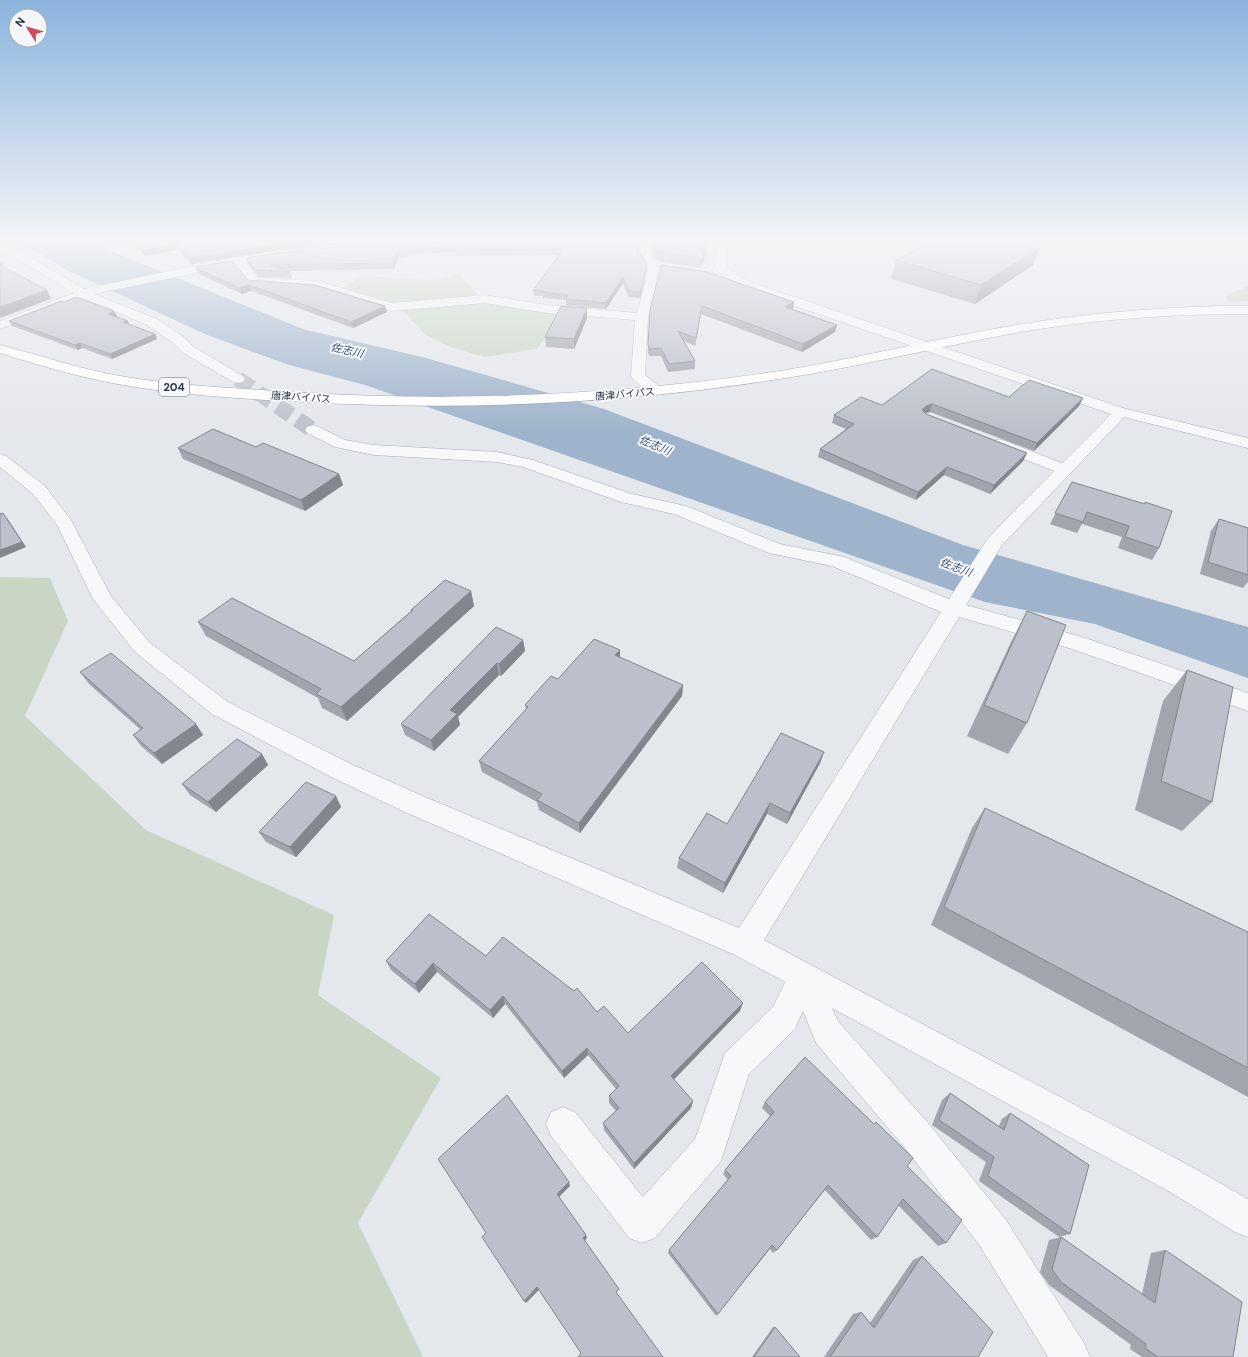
<svg xmlns="http://www.w3.org/2000/svg" width="1248" height="1357" font-family="'DM Sans','Noto Sans JP',sans-serif">
	<style>
		.green { fill: #c9d6c5 }
		.water { fill: #9fb4cc }
		.lines { fill: none; stroke-linecap: round; stroke-linejoin: round }
		.minor-tunnel { stroke: #bfc3cb; stroke-width: 16; stroke-dasharray: 16 8; stroke-linecap: butt }
		.minor-casing { stroke: #a9aeb7; stroke-width: 1 }
		.highway-casing { stroke: #8b94a3; stroke-width: 1 }
		.minor { fill: #f7f8fa; fill-rule: evenodd }
		.highway { fill: #fff; fill-rule: evenodd }
		.wall { fill: #a1a5ae; fill-rule: evenodd }
		.shaded-wall { fill: #83868d }
		.building { fill: #bbc0ca; stroke: #83868d }
		.labels { text-anchor: middle; dominant-baseline: central; stroke-width: 4; stroke-linejoin: round; paint-order: stroke }
		.far-street-label { font-size: 10px; fill: #2b3445; stroke: #f4f6f9 }
		.far-water-label { font-size: 11px; font-style: italic; fill: #34527a; stroke: #f4f6f9 }
		.shield { fill: #f4f6f9; stroke: #676e7b; stroke-width: 1 }
		.shield-label { font-size: 11px; font-weight: bold; fill: #2b3445 }
	</style>
	<rect width="100%" height="100%" fill="#e4e7ec"/>
	<g class="green">
		<path d="M459,274L484,301L561,313L537,349L484,357L450,347L426,335L397,305L340,289L363,276L436,280Z"/>
		<path d="M1248,286V301L1228,302L1226,296Z"/>
		<path d="M0,577L50,578L68,621L25,716L146,830L334,915L318,995L441,1078L358,1223L423,1357H0Z"/>
	</g>
	<path class="water" d="M16,239H94L111,251L303,329L426,358L604,409L963,545L1248,627V678L1095,624L985,602L365,385L289,365L207,335L67,270Z"/>
	<g class="lines">
		<path class="minor-tunnel" d="M238,379L313,430"/>
		<defs>
			<path id="minor" d="M625,239H791L790,241L786,242L726,246L727,266L737,276L753,283L1126,409L1248,438V448L1124,417L1002,545L966,605L1082,637L1248,693V711L1069,648L959,617L764,940L1194,1168L1248,1199V1237L1235,1232L1170,1192L832,1008L838,1021L929,1124L1006,1220L1084,1343L1090,1357H1048L980,1246L905,1148L816,1043L803,1011L795,1029L749,1074L721,1161L655,1238L642,1243L629,1238L551,1136L546,1124L551,1112L563,1107L575,1112L643,1197L695,1139L725,1053L773,1007L785,982L735,955L407,813L331,777L212,714L135,652L93,599L57,525L33,494L0,467V454L6,456L45,486L71,520L111,596L149,642L228,702L349,763L425,797L739,928L941,612L832,566L769,553L674,514L621,502L523,467L497,462L374,455L335,447L307,433L305,430L307,427L313,425L319,427L345,440L374,445L497,452L533,460L632,494L686,506L780,544L844,557L949,599L988,538L1054,471L993,447L991,444L993,441L999,439L1005,441L1062,463L1111,414L745,289C734,283 723,277 715,267L716,248L713,246L655,243L650,255L658,265L660,273L648,317L645,375L665,391L663,394C652,397 637,385 631,376L635,320L547,313L485,303L391,311L317,289L250,284L235,265L94,294L157,319L182,336L194,347L243,376L245,379L243,382L238,383L233,382L184,353L172,342L147,325L83,298L0,329V321L74,293L0,248V240L84,289L237,257L275,252L279,253L281,255L279,257L245,263L257,278L318,281L392,303L485,295L547,305L637,313L648,273L646,265L638,255L644,243L626,241Z"/>
			<path id="highway" d="M1220,306H1248V314C1172,314 1096,319 1021,332C940,346 860,367 779,379C622,404 463,411 305,402C249,399 191,396 135,387C89,380 44,367 0,353V345C40,355 79,369 120,376C166,384 214,387 261,390C434,403 608,397 780,371C861,358 941,337 1023,324C1088,313 1154,308 1220,306Z"/>
		</defs>
		<use href="#minor" class="minor-casing"/>
		<use href="#highway" class="highway-casing"/>
		<use href="#minor" class="minor"/>
		<use href="#highway" class="highway"/>
	</g>
	<g class="wall">
		<path d="M132,239H391L279,250L191,264L178,250L145,256Z"/>
		<path d="M576,240L639,244L638,252L646,273L640,298L628,297L623,283L606,309L566,305V300L543,298V296H534L533,290L559,255L456,256L455,252L407,255V257L398,258L394,269L286,271L290,272L292,278L258,277L248,264L246,258ZM570,241L562,251V243Z"/>
		<path d="M652,246H706V255L701,268L657,261L652,255Z"/>
		<path d="M1040,247L1033,265L975,304L891,279L896,260Z"/>
		<path d="M196,267L248,280L385,306L387,312L353,328L251,291L242,294L201,275L198,272Z"/>
		<path d="M64,302L117,316H116L130,325L155,334L157,339L112,359L82,348L78,350L12,326L9,321Z"/>
		<path d="M794,302L793,309L837,325L835,332L802,352L701,314L695,346L684,341L695,361V369L668,372L661,356H649L648,352L650,310Z"/>
		<path d="M587,308V318L574,349L546,347L545,337Z"/>
		<path d="M1083,398L1079,406L1034,451L930,412L925,413L926,414L1027,453L1023,461L990,494L944,475L916,500L818,457L820,449L846,429L832,423L834,415L882,405Z"/>
		<path d="M256,447L339,474L343,485L305,511L183,459L178,448Z"/>
		<path d="M1072,482L1159,548L1152,560L1118,548L1122,537L1082,524L1077,533L1050,524Z"/>
		<path d="M1219,519L1248,528V582L1243,588L1200,574L1211,531Z"/>
		<path d="M471,591L474,606L347,721L322,708L318,698L206,636L198,622L354,661L411,611V610Z"/>
		<path d="M1027,611V723L1008,754L967,736L1011,642Z"/>
		<path d="M523,640L525,651L501,676L499,675L458,717L460,725L434,751L405,735L401,724Z"/>
		<path d="M620,658L683,685L682,696L580,833L539,810L537,802L482,772L479,761L526,709L525,705L558,679Z"/>
		<path d="M1187,670L1212,802L1182,831L1135,810L1163,701Z"/>
		<path d="M80,672L196,724L203,735L162,764L141,746L133,735L141,730L89,684Z"/>
		<path d="M824,752L820,763L787,824L767,814L723,893L677,868L679,858L727,824Z"/>
		<path d="M262,754L268,765L216,812L190,795L182,784Z"/>
		<path d="M336,796L341,807L296,857L266,842L259,832Z"/>
		<path d="M985,808L1248,932V1097L931,925L972,828Z"/>
		<path d="M486,956L597,1012L628,1033L740,1011L674,1080L693,1101L691,1108L634,1169L604,1130L603,1123L616,1111L609,1103V1096L616,1089L588,1055L564,1078L505,1004L493,1018L437,972L419,993L391,970L386,961Z"/>
		<path d="M950,1093L999,1126L1002,1119L1010,1113L1070,1234L1059,1237L979,1181L986,1162L932,1125L942,1100Z"/>
		<path d="M765,1102L874,1124L876,1122L907,1166L946,1243L938,1246L898,1205L877,1237L871,1240L825,1190L777,1250L773,1253L770,1249L718,1314L716,1316L668,1253L669,1250L728,1180L723,1174L725,1170L770,1116L762,1108Z"/>
		<path d="M1061,1237L1142,1294L1151,1253L1165,1250L1233,1357H1142L1130,1349L1131,1345L1049,1285L1040,1272L1049,1240Z"/>
		<path d="M922,1256L978,1357H824L853,1314L861,1312L870,1323L913,1260Z"/>
		<path d="M773,1327H775L800,1357H752Z"/>
	</g>
	<g class="shaded-wall">
		<path d="M328,239H391L279,250L191,264L189,258L277,244Z"/>
		<path d="M562,239H580L562,243Z"/>
		<path d="M176,244L178,250L145,256L143,251Z"/>
		<path d="M639,244V250L637,256V250Z"/>
		<path d="M706,246V255L701,268L702,258Z"/>
		<path d="M1040,247L1033,265L975,304L981,285Z"/>
		<path d="M397,252L398,258L394,269L393,263Z"/>
		<path d="M647,267L646,273L640,298V292Z"/>
		<path d="M623,277V283L606,309V303Z"/>
		<path d="M249,285L251,291L242,294L240,288Z"/>
		<path d="M47,290L51,299L0,318V307Z"/>
		<path d="M794,302L793,309L785,307Z"/>
		<path d="M385,306L387,312L353,328L351,322Z"/>
		<path d="M702,306L701,314L695,346L696,338Z"/>
		<path d="M587,308V318L574,349V339Z"/>
		<path d="M114,311L117,316L110,319L108,314Z"/>
		<path d="M128,321L130,326L123,322Z"/>
		<path d="M837,325L835,332L802,352L803,344Z"/>
		<path d="M155,334L157,339L112,359L110,354Z"/>
		<path d="M80,343L82,348L78,350L75,345Z"/>
		<path d="M1083,398L1079,406L1034,451L1037,443Z"/>
		<path d="M932,404L930,412L923,414L922,410L926,406Z"/>
		<path d="M1027,453L1023,461L990,494L994,485Z"/>
		<path d="M947,467L944,475L916,500L918,492Z"/>
		<path d="M339,474L343,485L305,511L301,500Z"/>
		<path d="M7,518L26,547L0,558V550Z"/>
		<path d="M471,591L474,606L347,721L341,707Z"/>
		<path d="M523,640L525,651L501,676L499,664Z"/>
		<path d="M620,650V661L615,655Z"/>
		<path d="M497,663L499,675L458,717L460,725L434,751L431,740L450,710Z"/>
		<path d="M683,685L682,696L580,833L579,823Z"/>
		<path d="M196,724L203,735L162,764L154,753Z"/>
		<path d="M824,752L820,763L787,824L790,813Z"/>
		<path d="M262,754L268,765L216,812L208,802Z"/>
		<path d="M336,796L341,807L296,857L290,847Z"/>
		<path d="M770,803L767,814L723,893L725,883Z"/>
		<path d="M433,963L437,972L419,993L415,984Z"/>
		<path d="M503,996L505,1004L493,1018L490,1010Z"/>
		<path d="M743,1003L740,1011L670,1083L671,1076Z"/>
		<path d="M587,1048L588,1055L564,1078L562,1071Z"/>
		<path d="M693,1101L691,1108L634,1169V1163Z"/>
		<path d="M569,1182L570,1186L558,1198L557,1194Z"/>
		<path d="M586,1235L587,1238L584,1242L583,1238Z"/>
		<path d="M537,1287L540,1289L526,1303L524,1301Z"/>
	</g>
	<g class="building">
		<path d="M134,239H328L277,244L189,258L176,244L143,251Z"/>
		<path d="M425,239H562V249L455,250L454,246L406,250V251L397,252L393,263L270,265L290,272L256,270L246,258L277,253Z"/>
		<path d="M571,239L639,244L637,250L645,260L647,267L640,292L628,291L623,277L606,303L566,299L568,295L543,292L544,291L533,290Z"/>
		<path d="M935,239H1008L1040,247L981,285L896,260Z"/>
		<path d="M654,242L706,246L702,258L657,251L652,246Z"/>
		<path d="M0,261L3,264L0,265Z"/>
		<path d="M232,261L248,280L315,285L385,306L351,322L249,285L240,288L199,270L196,267Z"/>
		<path d="M0,265L47,290L0,307Z"/>
		<path d="M661,265L707,272L794,302L785,307L837,325L803,344L702,306L696,338L678,331L695,361L669,364L661,348L649,349L648,344L650,310Z"/>
		<path d="M76,297L114,311L108,314L128,321L123,322L155,334L110,354L80,343L75,345L9,321L61,301L64,302Z"/>
		<path d="M561,306L587,308L574,339L545,337Z"/>
		<path d="M932,369L1009,397L1029,380L1083,398L1037,443L932,404L926,406L922,410L926,414L1027,453L994,485L947,467L918,492L820,449L854,424L834,415L861,397L882,405Z"/>
		<path d="M213,429L256,447L263,443L339,474L301,500L178,448Z"/>
		<path d="M1072,482L1145,504V502L1172,511L1159,548L1125,537L1129,526L1087,512L1083,522L1055,513Z"/>
		<path d="M3,513L22,542L0,550V514Z"/>
		<path d="M1219,519L1248,528V575L1208,562Z"/>
		<path d="M445,580L471,591L341,707L316,694L321,689L198,622L232,598L354,661L413,610H411Z"/>
		<path d="M1027,611L1066,625L1027,723L984,705Z"/>
		<path d="M496,627L523,640L499,664L497,663L450,710L457,714L431,740L401,724Z"/>
		<path d="M594,639L620,650L615,655L683,685L579,823L537,800L542,794L479,761L528,707L525,705L551,676L558,679Z"/>
		<path d="M111,653L196,724L154,753L133,735L143,728L80,672Z"/>
		<path d="M1187,670L1233,687L1212,802L1161,781Z"/>
		<path d="M781,733L824,752L790,813L770,803L725,883L679,858L707,813L727,824Z"/>
		<path d="M237,739L262,754L208,802L182,784Z"/>
		<path d="M306,782L336,796L290,847L259,832Z"/>
		<path d="M985,808L1248,932V1068L944,907Z"/>
		<path d="M429,914L486,956L503,937L574,991L577,988L597,1012L604,1006L628,1033L702,962L743,1003L671,1076L693,1101L634,1163L603,1123L619,1108L609,1096L619,1086L587,1048L562,1071L503,996L490,1010L433,963L415,984L386,961Z"/>
		<path d="M805,1057L874,1124L876,1122L913,1158L907,1166L962,1220L946,1243L903,1199L877,1237L828,1185L777,1250L772,1245L718,1314L669,1250L731,1176L725,1170L774,1112L765,1102Z"/>
		<path d="M950,1093L1004,1130L1010,1113L1089,1165L1070,1234L988,1176L994,1157L939,1120Z"/>
		<path d="M507,1095L569,1182L557,1194L586,1235L583,1238L619,1289L616,1292L663,1357H578L581,1353L537,1287L524,1301L482,1237L486,1233L438,1159Z"/>
		<path d="M1061,1237L1155,1303L1165,1250L1242,1302L1233,1357H1158L1145,1348L1146,1344L1061,1282L1052,1269Z"/>
		<path d="M922,1256L993,1332L978,1357H830L861,1312L874,1328Z"/>
		<path d="M775,1327L800,1357H754Z"/>
	</g>
	<linearGradient id="sky" x2="0" y2="1"><stop stop-color="#8bb4dd"/><stop offset="0.56" stop-color="#f3f4f6"/><stop offset="1" stop-color="#f3f4f6" stop-opacity="0"/></linearGradient>
	<rect width="1248" height="429" fill="url(#sky)"/>
	<g class="labels">
		<g class="far-street-label">
			<text transform="translate(625 394) rotate(-5)">唐津バイパス</text>
			<text transform="translate(301 397) rotate(4)">唐津バイパス</text>
		</g>
		<g class="far-water-label">
			<text transform="translate(347 350) rotate(13)">佐志川</text>
			<text transform="translate(655 445) rotate(23)">佐志川</text>
			<text transform="translate(956 567) rotate(20)">佐志川</text>
		</g>
		<rect class="shield" x="159" y="378" width="30" height="18" rx="3"/>
		<g class="shield-label">
			<text x="174" y="387">204</text>
		</g>
	</g>
	<g transform="translate(28 28) rotate(307)"><circle r="19" fill="#f4f6f9" stroke="#a4a8b1"/>
	<path d="M0-3L7 15L0 10L-7 15Z" fill="#d1495b"/>
	<text y="-6" font-size="11" font-weight="bold" text-anchor="middle" fill="#2b3445">N</text>
	</g>
</svg>
